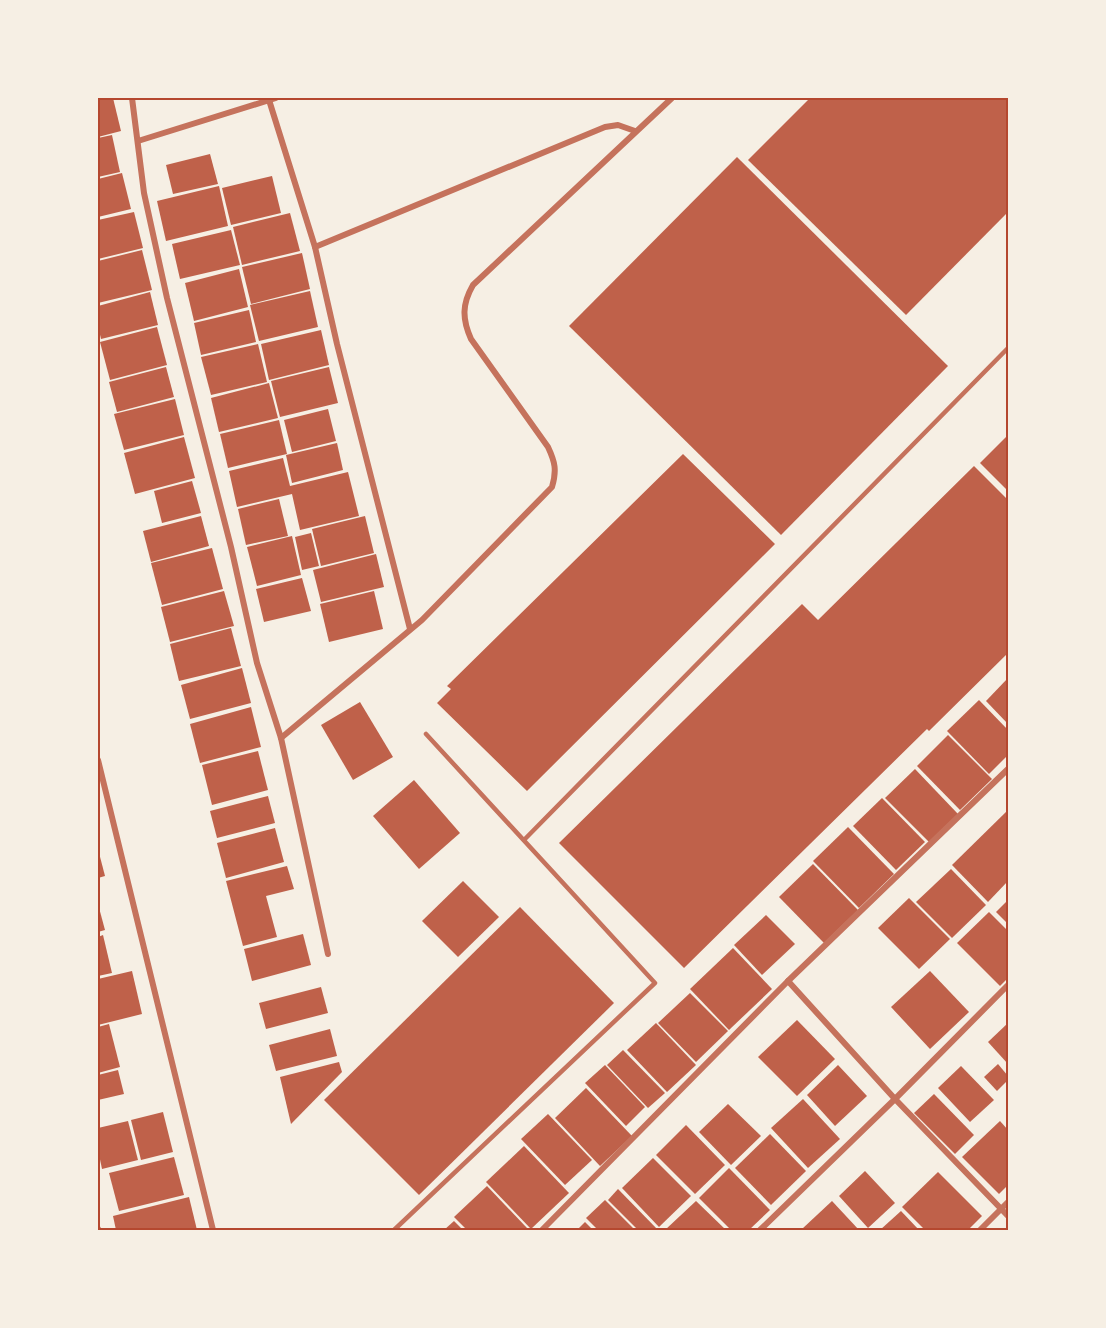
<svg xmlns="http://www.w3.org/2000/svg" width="1106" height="1328" font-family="Rubik,sans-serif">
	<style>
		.building { fill: #bf614a }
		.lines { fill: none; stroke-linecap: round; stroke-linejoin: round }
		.service { stroke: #c5725c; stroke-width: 4.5 }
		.minor { stroke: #c5725c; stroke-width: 6 }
		.neatline { fill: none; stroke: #b5482f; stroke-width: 2 }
	</style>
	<rect width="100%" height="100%" fill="#f6efe4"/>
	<g class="building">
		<path d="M108,98H113L121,131L98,137V100Z"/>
		<path d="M810,98H1008V212L906,315L748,160Z"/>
		<path d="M112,135L120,172L98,177V138Z"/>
		<path d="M210,154L218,184L173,194L166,165Z"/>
		<path d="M737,157L948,366L781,535L569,326Z"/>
		<path d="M122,173L131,209L98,217V179Z"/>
		<path d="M272,176L281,213L231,225L222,188Z"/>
		<path d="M219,186L228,226L166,241L157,201Z"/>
		<path d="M134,212L143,248L98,259V220Z"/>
		<path d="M290,213L300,251L242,265L233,227Z"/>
		<path d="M231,230L240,265L180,279L172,244Z"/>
		<path d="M142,250L152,290L98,303V261Z"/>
		<path d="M302,253L310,289L251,304L242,267Z"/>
		<path d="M239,269L248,307L194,321L185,283Z"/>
		<path d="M310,291L318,327L259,341L250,305Z"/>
		<path d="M150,292L158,325L101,339L98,326V306Z"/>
		<path d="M249,310L256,342L201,355L194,323Z"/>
		<path d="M157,327L167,365L110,380L100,342Z"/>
		<path d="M321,330L329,365L269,380L261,344Z"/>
		<path d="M258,344L267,382L211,395L201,357Z"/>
		<path d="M166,367L174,397L117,412L109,382Z"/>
		<path d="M329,367L338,403L280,417L271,381Z"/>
		<path d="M269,383L278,418L219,432L211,398Z"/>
		<path d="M175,399L184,435L124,450L114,414Z"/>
		<path d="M328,409L336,441L292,452L284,420Z"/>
		<path d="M279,420L287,454L228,468L220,434Z"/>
		<path d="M1008,435V491L980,463Z"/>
		<path d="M184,437L195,478L135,494L124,453Z"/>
		<path d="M337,443L343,470L292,483L286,455Z"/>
		<path d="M683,454L775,544L527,791L437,703L451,689L447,686Z"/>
		<path d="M283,458L290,486L348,472L359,516L300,530L292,494L237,507L229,471Z"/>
		<path d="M974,466L1008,500V653L929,731L927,729L684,968L559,843L802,604L818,620Z"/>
		<path d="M192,481L201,513L162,523L154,491Z"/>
		<path d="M279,499L288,536L246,545L238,509Z"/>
		<path d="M201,516L209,546L151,562L143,531Z"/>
		<path d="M365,516L374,553L321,566L312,529Z"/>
		<path d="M311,533L319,566L302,570L295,537Z"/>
		<path d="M292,536L301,575L257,586L247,547Z"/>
		<path d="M212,548L223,589L162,605L151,563Z"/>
		<path d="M376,554L384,587L321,602L313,570Z"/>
		<path d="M302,578L311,611L264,622L256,589Z"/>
		<path d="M224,591L234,626L170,642L161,607Z"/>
		<path d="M374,591L383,629L329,642L320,604Z"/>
		<path d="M231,628L241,666L179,681L170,644Z"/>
		<path d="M242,668L251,703L190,719L181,685Z"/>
		<path d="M1008,678V724L986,701Z"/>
		<path d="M979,700L1008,730V755L989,774L947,731Z"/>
		<path d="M360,702L393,757L353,780L321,725Z"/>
		<path d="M251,707L261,747L200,763L190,724Z"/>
		<path d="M948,735L992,779L960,810L917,766Z"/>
		<path d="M258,751L268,790L212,805L202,765Z"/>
		<path d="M915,769L958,814L929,842L885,798Z"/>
		<path d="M414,780L460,833L419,869L373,816Z"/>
		<path d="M268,796L275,823L217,838L210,811Z"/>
		<path d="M882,798L925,842L896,870L853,826Z"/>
		<path d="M1008,810V881L988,902L952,865Z"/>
		<path d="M848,827L894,874L859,908L813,861Z"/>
		<path d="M275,828L284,862L226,878L217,843Z"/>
		<path d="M98,849L105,876L98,878Z"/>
		<path d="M813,864L858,910L824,943L779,897Z"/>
		<path d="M287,866L294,889L266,896L277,937L243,946L226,881Z"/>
		<path d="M951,869L986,905L952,938L916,902Z"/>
		<path d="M463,881L499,917L458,957L422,921Z"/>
		<path d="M909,898L950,939L919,969L878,928Z"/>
		<path d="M1008,900V924L996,912Z"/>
		<path d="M98,904L105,930L98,932Z"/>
		<path d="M520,907L614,1003L419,1195L324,1100Z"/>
		<path d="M989,912L1008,931V978L1000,986L957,943Z"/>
		<path d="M766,915L795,944L762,975L734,945Z"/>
		<path d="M303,934L311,965L252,981L244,949Z"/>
		<path d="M103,935L112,973L98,976V937Z"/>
		<path d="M733,948L772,989L729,1030L690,989Z"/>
		<path d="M132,971L142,1014L98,1025V979Z"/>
		<path d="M930,971L969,1012L930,1049L891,1007Z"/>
		<path d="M321,987L328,1013L266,1029L259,1003Z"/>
		<path d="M690,993L728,1031L696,1062L658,1023Z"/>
		<path d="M797,1020L835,1059L797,1096L758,1057Z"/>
		<path d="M656,1023L696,1065L667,1092L627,1050Z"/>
		<path d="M1008,1023V1064L988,1042Z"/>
		<path d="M109,1024L120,1067L98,1073V1027Z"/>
		<path d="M330,1029L337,1056L276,1071L269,1045Z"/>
		<path d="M623,1050L665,1093L648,1108L607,1065Z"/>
		<path d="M339,1062L342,1072L291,1124L280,1077Z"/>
		<path d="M998,1064L1008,1076V1080L997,1091L984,1077Z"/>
		<path d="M605,1065L645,1107L626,1126L585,1083Z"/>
		<path d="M838,1065L867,1096L835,1126L807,1095Z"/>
		<path d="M961,1066L994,1100L970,1122L938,1088Z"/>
		<path d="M118,1070L124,1094L98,1100V1075Z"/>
		<path d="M586,1088L632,1136L600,1166L555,1118Z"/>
		<path d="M934,1094L974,1135L955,1154L914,1113Z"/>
		<path d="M803,1099L840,1139L808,1168L771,1128Z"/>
		<path d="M728,1104L761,1136L731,1165L699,1132Z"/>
		<path d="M163,1112L173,1152L141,1160L131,1120Z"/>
		<path d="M548,1114L592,1160L565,1185L521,1139Z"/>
		<path d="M128,1121L138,1160L102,1169L98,1150V1128Z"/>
		<path d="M1000,1121L1008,1130V1185L999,1194L962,1157Z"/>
		<path d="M686,1125L725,1165L695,1194L656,1155Z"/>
		<path d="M770,1134L806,1171L771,1205L735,1168Z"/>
		<path d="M524,1146L569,1193L531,1229L486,1182Z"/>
		<path d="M174,1157L184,1195L119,1211L109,1173Z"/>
		<path d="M653,1158L691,1196L659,1227L622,1188Z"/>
		<path d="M729,1168L770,1210L749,1230H731L699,1198Z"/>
		<path d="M865,1171L895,1203L868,1228L839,1196Z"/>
		<path d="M938,1172L982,1216L968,1230H925L902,1207Z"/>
		<path d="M487,1186L527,1228L524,1230H467L454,1217Z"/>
		<path d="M618,1189L658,1230H638L608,1200Z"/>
		<path d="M189,1197L197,1230H116L113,1216Z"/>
		<path d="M605,1200L635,1230H598L586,1218Z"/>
		<path d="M696,1201L726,1230H665Z"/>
		<path d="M832,1201L859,1230H803L802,1229Z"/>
		<path d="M901,1211L919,1230H880Z"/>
		<path d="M454,1221L463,1230H444Z"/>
		<path d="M585,1222L593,1230H577Z"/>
	</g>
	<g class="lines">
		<g class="service">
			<path d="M524,840L1008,348"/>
			<path d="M394,1230L655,983L426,734"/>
		</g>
		<g class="minor">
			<path d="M132,98L144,193L167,298L231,547L257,663L281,738L328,954"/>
			<path d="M269,100L315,247L337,344L410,629"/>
			<path d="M138,141L276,98"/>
			<path d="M315,247L605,127L618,125L635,131"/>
			<path d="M281,738L422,620L552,487C557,470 555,462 548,447L471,339C462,319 462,304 473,285L672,98"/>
			<path d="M98,760L213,1230"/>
			<path d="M788,981L895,1099L1008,1216"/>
			<path d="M98,1229V1230"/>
			<path d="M542,1230L788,981L1008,769"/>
			<path d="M760,1230L895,1099L1008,985"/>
			<path d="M980,1230L1008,1202"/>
		</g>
	</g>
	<rect width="1106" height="1328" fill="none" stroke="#f6efe4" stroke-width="198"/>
	<rect x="99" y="99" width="908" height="1130" class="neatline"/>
</svg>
